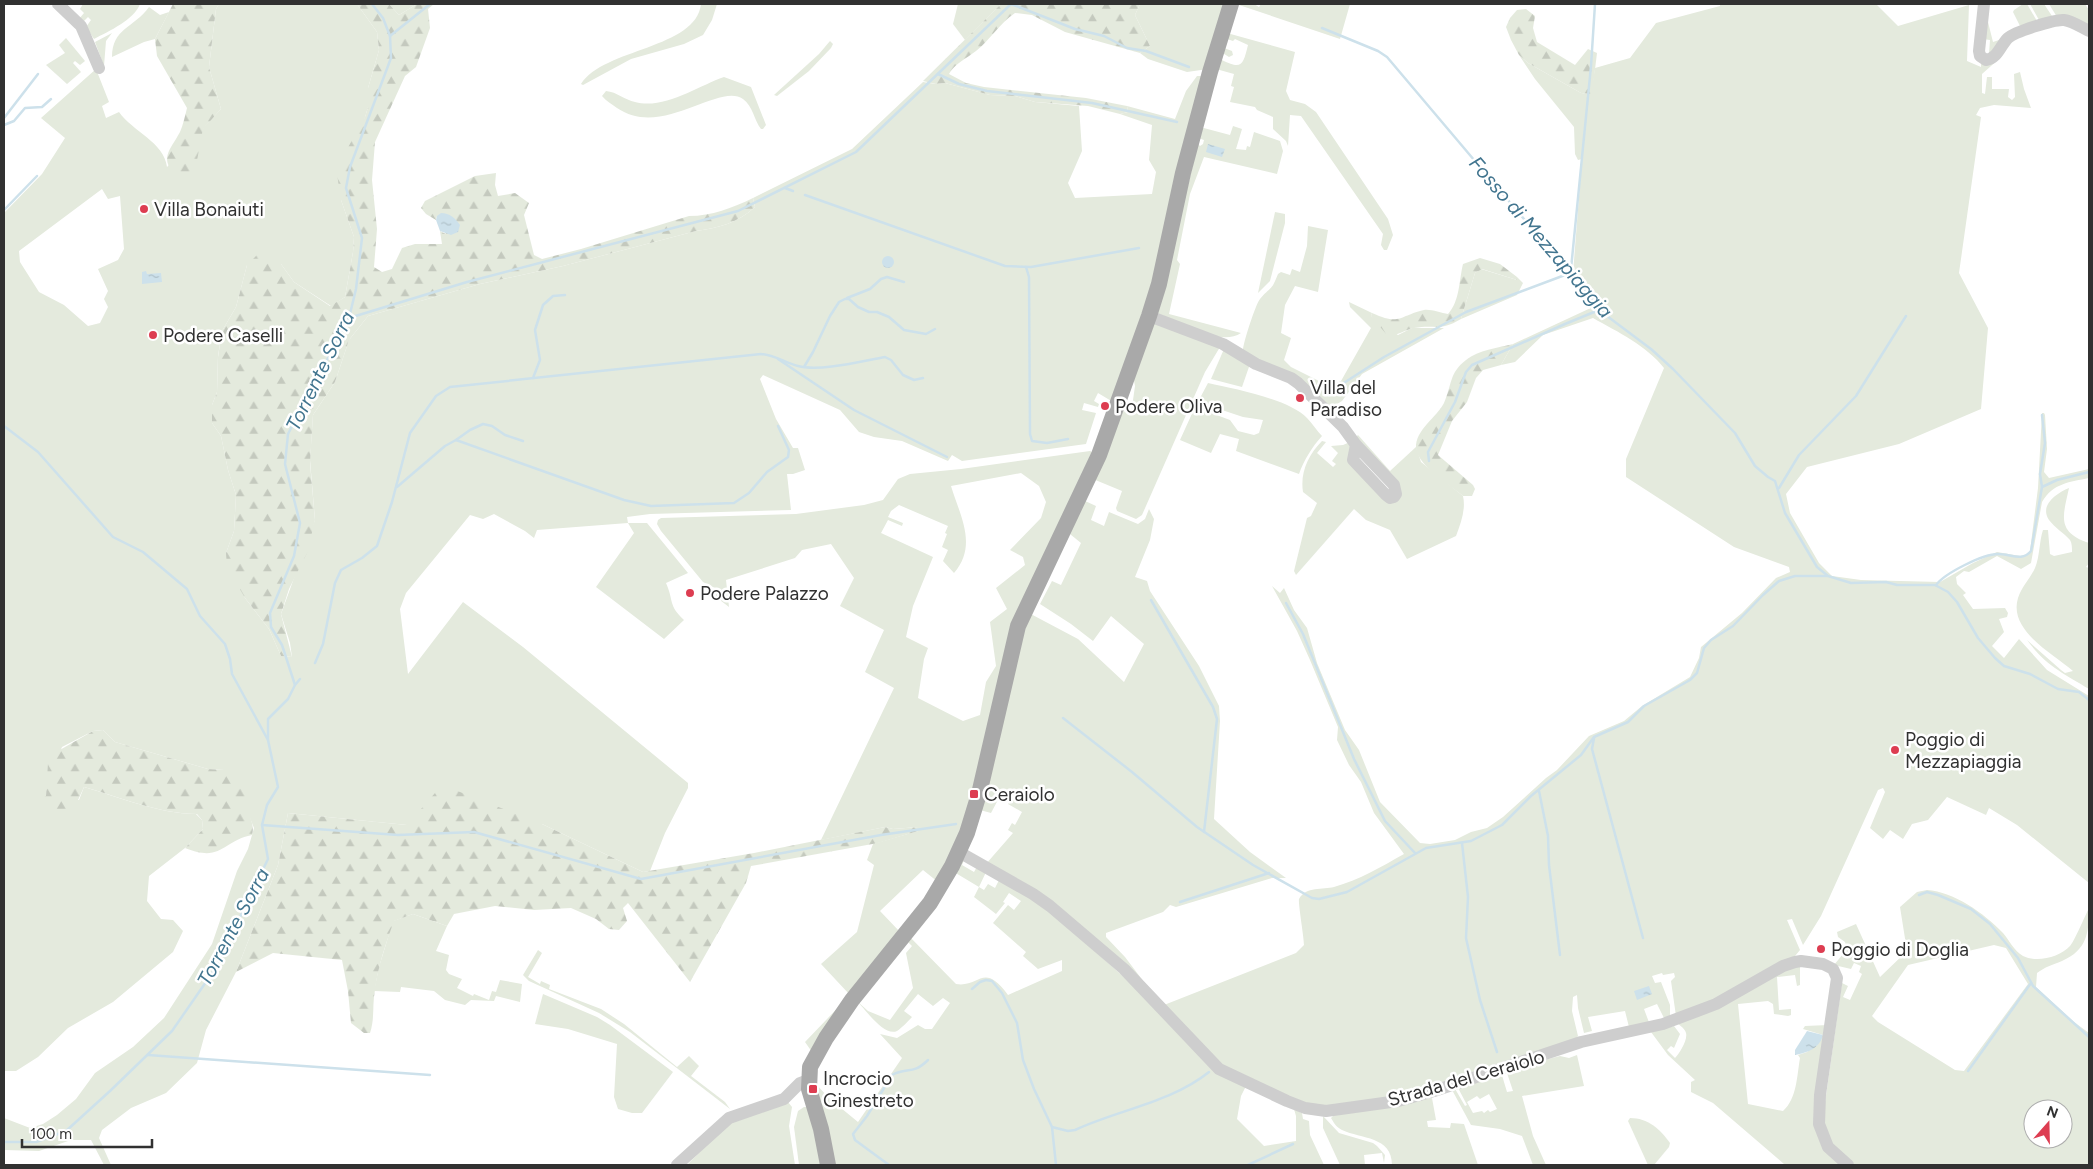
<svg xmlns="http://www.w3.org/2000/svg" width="2093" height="1169" font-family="Figtree,sans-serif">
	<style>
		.green { fill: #e4eadd; fill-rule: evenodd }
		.forest { fill: url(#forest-firs) }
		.water { fill: url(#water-ripples) }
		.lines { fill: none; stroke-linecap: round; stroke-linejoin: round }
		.stream { stroke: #cde1eb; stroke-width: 2.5 }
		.minor { stroke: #cecece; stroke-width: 12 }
		.major { stroke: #a9a9a9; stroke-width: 16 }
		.poi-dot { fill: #dd3d51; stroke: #fff; stroke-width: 2 }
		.labels { text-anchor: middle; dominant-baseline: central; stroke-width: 5; stroke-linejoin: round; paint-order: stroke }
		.poi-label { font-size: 19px; fill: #313131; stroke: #fff; text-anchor: start }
		.street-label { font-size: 19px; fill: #313131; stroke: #fff }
		.water-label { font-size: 20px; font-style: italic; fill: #42758f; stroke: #fff }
	</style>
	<defs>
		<pattern id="forest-firs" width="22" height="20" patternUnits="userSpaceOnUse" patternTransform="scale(1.25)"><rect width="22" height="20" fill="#e4eadd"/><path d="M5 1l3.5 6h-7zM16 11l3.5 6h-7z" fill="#c4c9be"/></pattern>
		<pattern id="water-ripples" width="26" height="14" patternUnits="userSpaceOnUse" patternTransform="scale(1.25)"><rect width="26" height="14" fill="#cde1eb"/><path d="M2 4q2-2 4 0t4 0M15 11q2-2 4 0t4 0" fill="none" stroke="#b0c2ca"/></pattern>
	</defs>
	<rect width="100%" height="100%" fill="#fff"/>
	<g class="green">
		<path d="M83,4H140C134,20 109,31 94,39L86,27L91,20L88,17L84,21L79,19L84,13L80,9Z"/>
		<path d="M219,4H357L377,32L379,50L368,88V107L341,200L354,237L353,252L345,297L331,306L294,282L281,264L247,265L236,307L222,331L218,356L217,392L212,405V423L221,436L228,470L236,495L234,531L226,553L245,598L269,629L281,656L292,657L290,643L281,614L315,520L310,460L313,415L335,382L349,340L368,316L480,284L563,266L696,231C718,228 738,223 755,207L753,198L852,149L923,82L936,84L945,83L990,95L1015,96L1035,102L1079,106L1082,151L1068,183L1075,198L1152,194L1156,172L1149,160L1152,125L1120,114L1128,112L1127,106L1175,119L1186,91L1197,76H1206L1164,246L1113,402L1098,393L1094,401L1099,404L1098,407L1084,403L1082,410L1096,413L1086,444L962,461L952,455L948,461L902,441L874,437L859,432L840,410L763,375L760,379L776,419L793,448H798L805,470L793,474H787L791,510L650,514L627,517L628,523H647L688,573L666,583C674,601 668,605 684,620L664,639L596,587L634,533L628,523L537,530L534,538L525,531L494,514L483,519L470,515L406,593L400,609L408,674L463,602L523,647L688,783V788L665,833L650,871L643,872L542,824L407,825L288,813L278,865L236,972L206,1030L197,1063L166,1093L131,1108L102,1130L99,1138L111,1165H104L91,1140H71L39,1151L4,1150V1118L30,1128L43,1124L57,1115L76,1099L95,1073L133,1047L164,1018L212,944L237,871L248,849L254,828L246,808L224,770L208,769L115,742L103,730L93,731L62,747L48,783L46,796L79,800L84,787C119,797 160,814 196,814L202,820L203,829L185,848L149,876L147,901L161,919L173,920L183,931L173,952L113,1002L68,1028L38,1057L16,1071H4V213L42,174L65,138L41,118L96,69L109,102L102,106L106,118L119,112C132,131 164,142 167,167L221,109L209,67L216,9ZM102,189L108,199L120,196L124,249L118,260L98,269L108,291L104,299L108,307L100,323L88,326L64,305L39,292L20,262L19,251Z"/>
		<path d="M389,4H417L399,15Z"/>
		<path d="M701,4H717L712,20L703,35L684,44L631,59L583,85L581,84C604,48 696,49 701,4Z"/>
		<path d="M958,4H1001L965,40L953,24Z"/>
		<path d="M1140,4H1228L1208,69L1187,72L1148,59L1140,53L1150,46L1135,15Z"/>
		<path d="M1236,4H1254L1259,7L1261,4H1350L1340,39Z"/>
		<path d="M1720,4H1876L1898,26L1969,5L1967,61L1981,67V62L2000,58L1982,74V93L1985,94L1987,77H1992V89H2009L2008,97L2012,100L2015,97L2014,74L2020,72L2024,89L2031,108L1994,105L1980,108L1976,115L1981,117L1959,273L1988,328L1981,409L1899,444L1807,467L1786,494L1790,513L1801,532L1819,563L1832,576L1861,580L1940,582L1973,563L1997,552L2020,556L2026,555L2030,551L2038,488L2042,413H2044L2045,415L2047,449L2044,472L2049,478L2089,469V478C2070,482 2053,483 2042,502L2031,563L2021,569L1997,556L1969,572L1964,571L1956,577L1957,584L1966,593L1963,595L1973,609L2005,608L2008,613L2007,617L1999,619L2004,632L1992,646L2004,658L2019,639L2047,670L2089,696V883L2017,825L1989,808L1986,815L1947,797L1928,820L1912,824L1903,839L1890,830L1883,839L1870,828L1885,792L1883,788L1878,790L1821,916L1803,945L1792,919L1787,920L1800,950L1795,956L1738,989L1676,1016L1671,981L1675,977L1674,973L1663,975L1662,973L1652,976L1655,983L1661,982L1670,1005V1019L1665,1020L1657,1004L1644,1009L1650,1025L1629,1027L1625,1011L1588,1017L1592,1031L1584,1033L1578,1008L1577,995L1573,997L1572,1011L1578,1036L1574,1041L1427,1090L1350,1105H1307L1225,1068L1164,1005L1296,953L1304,945C1304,937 1298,903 1299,899C1306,886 1323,890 1334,887C1359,880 1381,867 1404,854L1374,813L1361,782L1349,765L1337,740L1338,727L1310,660L1297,631L1272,586L1280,593L1284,588L1294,610L1307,628L1317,663L1345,730L1359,750L1380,802L1420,843L1430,844L1455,840L1471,832L1487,828L1503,817L1546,778L1557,770L1589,736L1624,721L1642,706L1690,677L1699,658L1701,647L1742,613L1776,578L1790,572L1789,567L1734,547L1626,477V459L1664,368C1647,346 1618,332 1593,318L1543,335L1515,362L1501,365L1513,344L1595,306L1573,273L1582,159L1578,160L1575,154L1574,127L1535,79L1519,55L1528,63L1581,93L1591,94L1595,68L1630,58L1656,23L1720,6Z"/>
		<path d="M2023,4H2027L2037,21L2020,26L2013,12L2014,10Z"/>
		<path d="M2030,4H2044L2052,16L2039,20Z"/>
		<path d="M2049,4H2085L2089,10V28L2057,17Z"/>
		<path d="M149,7L160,15L169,12L155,39L144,42L112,57C112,28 134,28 149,7Z"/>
		<path d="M1985,10L1993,42L1999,40V44L1989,54L1990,40L1983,39Z"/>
		<path d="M112,33L106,41L104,66L95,42Z"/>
		<path d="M1227,33L1295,52L1286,91L1290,100L1305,104L1316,112L1388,219L1393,235L1387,250H1384L1381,245L1383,234L1301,116L1290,115L1288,146L1286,141L1273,129V117L1257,110L1255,107L1230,102L1234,87L1231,86L1234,74L1216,69L1217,62L1222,60C1242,70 1243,65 1248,45L1235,39L1233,41L1227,39L1224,48L1232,51L1233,55L1229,57L1221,52Z"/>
		<path d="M66,38L85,61L80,65L75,61L73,63L81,72L67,84L46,65L65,53L59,45Z"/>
		<path d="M830,41L833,44L831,48L809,71L777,96L774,95L819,54Z"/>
		<path d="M724,77L751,87L766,125L763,129H761C754,120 753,106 743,99C719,82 662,139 617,108C612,104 606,101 602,96L606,91C617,92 625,100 635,102C664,110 698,86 724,77Z"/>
		<path d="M1233,126L1242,129L1236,149L1246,150L1247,146L1250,147L1254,132L1280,141L1283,151L1277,174L1204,157L1190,194L1177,260L1180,264L1169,314L1241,333C1220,347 1178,322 1157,313L1198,144L1200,146L1203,144L1204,140L1198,138L1200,127L1230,135Z"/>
		<path d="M1275,212L1285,214V223L1270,281L1258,293Z"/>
		<path d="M1308,226L1328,230L1318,292L1295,286L1285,305L1281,333L1291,338L1284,360L1291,367L1329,386L1341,381L1371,328L1350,307L1349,302L1372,313L1371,316L1398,335L1412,328H1444L1362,374L1342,401L1337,404L1341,416L1353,432L1300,381L1243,351C1242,346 1256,303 1260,299C1271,286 1271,292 1278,274L1281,272L1290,275L1292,269L1300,272L1307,246Z"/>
		<path d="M1481,269L1517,280V277L1523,283L1517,295L1461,319L1475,273Z"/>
		<path d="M1154,322L1220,347L1205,372L1142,515L1136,519L1117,511L1116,508L1122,491L1093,479L1123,411L1131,414L1135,386L1133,375Z"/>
		<path d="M1224,349L1250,364L1242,387L1211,379Z"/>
		<path d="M1208,383C1235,389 1289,399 1307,418C1313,424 1317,431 1322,436C1312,447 1304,460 1299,474L1236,451L1239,439L1220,434L1211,453L1180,440L1195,407L1230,420L1238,431L1254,435L1259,433L1263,420L1243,417L1201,403L1200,398Z"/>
		<path d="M1358,435L1390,471L1416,447L1421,462L1463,496C1466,509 1461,523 1456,536L1407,559L1390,530L1366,520L1354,509L1296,575L1294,571L1307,518L1311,516L1317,503L1303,492C1300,473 1308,455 1322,441L1326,442L1317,453L1333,467L1336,464L1332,461L1338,453L1331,446L1343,445L1350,442V453L1396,499L1356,437Z"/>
		<path d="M1090,451L1092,452L1037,570L966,826L938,882L923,870L880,911L900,932L812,1052L805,1042L850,995L821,964L857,932L874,865L867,860L873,844L918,831V827L893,829L885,827L821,840L894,688L865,672L884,630L840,606L854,578L831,544L802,550L795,558L726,580L729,607L716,597L715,588L703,582L661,531L657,524L658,520L661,518L796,514L864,505L883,500L898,479L910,474L961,469ZM1021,473L1039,486L1046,502L1041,518L1010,550L1023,557L1025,565L996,588L1007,609L990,622L996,666L986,682L980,715L963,721L918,698L924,659L928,648L906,637L913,606L933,557L881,533L888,520L902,526L903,523L888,517L891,511L899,505L948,526L945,533L947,534L942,547L948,550L943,561L954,573C978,545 960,516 951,486Z"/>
		<path d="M2069,488C2063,516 2056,532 2089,543V563L2086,567L2089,568V689C2063,673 2046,666 2027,640L2061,670L2065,673L2073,671C2054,654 2008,631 2018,598C2022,586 2030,579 2035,568C2040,556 2039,542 2043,530H2048L2050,554L2054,556L2072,552C2072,548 2072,543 2070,540C2064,533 2055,528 2049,520C2039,505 2057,493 2069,488Z"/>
		<path d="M1083,500L1096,506L1091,520L1104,526L1109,512L1138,524L1145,519L1149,509L1154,519L1150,540L1135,577L1147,581L1150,591L1199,666L1219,706L1220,721L1214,819L1250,852L1286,878H1272L1176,907L1170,905L1163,912L1106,933V937L1125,957L1150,990L986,864L1013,833L1008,830L1012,823L1015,825L1022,812L1008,804L1010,800L1000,796L991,813L980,810L1027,612L1078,639L1124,682L1144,644L1111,616L1093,641L1071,624L1040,604L1052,581L1061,585L1081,543L1065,530Z"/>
		<path d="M965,858L962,865L974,872L978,865L987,870L979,887L984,890L988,884L995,888L1000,878L1033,896L1246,1086L1241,1096L1237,1119L1264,1146L1296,1141V1116L1294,1109L1302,1113L1303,1119L1309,1121L1310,1135L1324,1165H833L813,1081L830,1099L858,1122L902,1058L880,1034L897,1038L918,1025L925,1029H932L950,1003L943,998L933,1006L918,994L904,1011L912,1017C908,1021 902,1028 897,1031C884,1037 865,1009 857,1001L868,1011L890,1020L913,988L906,953L912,946L905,939L908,935L956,984C980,988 983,961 1008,995L1062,971V960L1038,969L1023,956L1026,952L993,923L1008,905L1014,910L1021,901L1009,893L1003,902L1005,903L996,914L974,897L979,887L954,872Z"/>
		<path d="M1927,890C1954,892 1984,913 2003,933C2009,940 2014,951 2023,956C2037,963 2060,957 2070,946C2074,942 2085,916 2089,908C2089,933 2087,950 2062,961C2052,965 2045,967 2037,973L2036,987L2074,1022L2089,1033V1165H1852L1825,1136L1822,1124L1842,983L1848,986L1843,997L1850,1000L1862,974L1859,972L1861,966L1854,963L1851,969L1834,965L1847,949L1845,942L1838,937L1837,932L1856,924L1880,977L1907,951L1900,907L1917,892ZM1994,945L2006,948L2028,984L1964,1071L1955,1070L1878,1022L1872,1016L1908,965ZM2033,1109H2063V1139H2033Z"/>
		<path d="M413,914L447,926L436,951L449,955L446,970L449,974L462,979L457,988L473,996L474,994L489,1000L492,991L496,992L500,980L522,984L520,1002L496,996L494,1001L471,1000L465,1005L445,1000L434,991L401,987L400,992L374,991L379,967L393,921Z"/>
		<path d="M538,950L542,953L528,977L540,984L541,981L550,985L549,989L601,1009L624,1024L677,1067L689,1056L699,1066L691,1076L725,1102L730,1109L630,1032L599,1013L529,981L523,975Z"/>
		<path d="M1800,966V985L1797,986L1795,975L1777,977L1779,1010L1791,1009V1015L1788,1016L1774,1014L1773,1004L1768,1001L1738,1004L1748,1104L1783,1111C1797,1099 1797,1075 1800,1058L1798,1055L1807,1052L1823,1035L1803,1029L1805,1026L1828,1025L1817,1130L1844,1165L1784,1164L1713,1103L1691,1092V1082L1695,1080L1668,1055L1651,1032L1674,1026L1680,1034L1674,1048L1671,1046L1667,1050L1675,1058C1679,1054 1688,1040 1686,1033C1685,1029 1681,1026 1678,1024L1781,970Z"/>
		<path d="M543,994L597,1017L610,1025L673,1072L642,1113H632L618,1109L614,1097L617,1044L568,1029L535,1024Z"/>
		<path d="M1577,1055L1584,1086L1522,1096L1533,1136L1546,1165H1533L1522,1136L1500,1129L1471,1125L1451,1088L1454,1087L1465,1106L1467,1105L1457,1086L1501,1072L1507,1092L1513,1091L1506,1070L1560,1056L1569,1058ZM1489,1094L1497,1109L1490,1112L1488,1110L1484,1113L1482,1111L1473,1113L1467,1102L1477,1096L1480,1099Z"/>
		<path d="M1432,1098L1436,1120L1427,1121L1428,1127L1450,1128L1451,1123L1464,1124L1478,1165H1392C1392,1136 1361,1139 1342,1130C1336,1127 1334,1123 1331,1118L1337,1112Z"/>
		<path d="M788,1102L792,1107L789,1126L795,1165H687L728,1123Z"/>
		<path d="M804,1107H808L822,1165H799L794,1127L798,1111Z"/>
		<path d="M1323,1116L1339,1133L1373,1143L1377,1146L1385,1155L1384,1163L1382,1153L1364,1155L1365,1165H1340L1323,1128Z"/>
		<path d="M1630,1118C1648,1118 1660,1129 1670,1143L1669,1147L1654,1165H1648L1628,1121Z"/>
	</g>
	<g class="forest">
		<path d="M173,4H219L216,9L209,67L221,109L203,129L194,176L177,177C159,158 169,152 180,132C183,125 185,116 187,108L157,56L155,39Z"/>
		<path d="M357,4H389L399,15L417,4H434L428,9L430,28L416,67L405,76L375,142L372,180L377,229L374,267L382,272L392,269L402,248L415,244H442L440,231L446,234L437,216L436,220L426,214L421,208L425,201L475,176L496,173L495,185L498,196L515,193L529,203L524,215L534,255L542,259L581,249L689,216C712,216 732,208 753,198L755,207C738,223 718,228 696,231L563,266L480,284L368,316L349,340L335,382L313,415L310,463L315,520L307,553L289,589L281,614L292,657L281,656L269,629L245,598L227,567L226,553L234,531L236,495L228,470L221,436L212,423V405L217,392L218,357L222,331L236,307L247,265L258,254L266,251L281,264L294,282L330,306L345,297L353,252L354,237L341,200L337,174L341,160L365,117L368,107V88L379,50L377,32Z"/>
		<path d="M1001,4H1140L1135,15L1150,46L1140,53L1065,32L1032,15L1015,13C999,24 990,40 976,51C967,58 954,64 949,74L966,83L984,87L1086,98L1127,106L1128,112L1120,114L1088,106L1035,102L1015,96L990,95L945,83L936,84L923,81Z"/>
		<path d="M1526,9L1535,16L1533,28L1537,42L1575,65L1588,49L1597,53L1592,94L1581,93L1528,63L1519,55L1511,40L1506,27L1510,18L1517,10Z"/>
		<path d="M1480,258L1500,264L1517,277V280L1482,269L1475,273L1461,319C1439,332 1436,324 1414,328C1403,330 1400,336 1387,335L1371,316L1372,313C1401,326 1398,316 1424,310C1431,309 1441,313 1448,314C1460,301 1459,280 1463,264Z"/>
		<path d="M1513,344L1501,365L1483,370L1476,378L1467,402L1452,421L1438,455L1473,485L1475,489L1472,496H1463C1450,485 1418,466 1416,448C1415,430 1437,417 1444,403C1452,385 1449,373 1466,360C1479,350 1497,348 1513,344Z"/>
		<path d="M103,730L115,742L208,769L225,770L238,782L248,799C245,813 256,822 252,835C222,841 222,863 185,848L203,829L202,820L197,814C159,814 120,797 84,787L74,809L64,813L52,815L42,808L39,800L46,796L48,763L51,755L93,731Z"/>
		<path d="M442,785L542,824L643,872L754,853L885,827L893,829L918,827L920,828L918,831L878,843L751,866L746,883L690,982L628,903L623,908L627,921L619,930L609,929L596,919L571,908L534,910L495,906L454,914L447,926L413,914L394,921C386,943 378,966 375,990C372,1005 375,1018 370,1033H364L351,1023L348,991L342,960L273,953L236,972L278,865L288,813L407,825Z"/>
	</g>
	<g class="water">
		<path d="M1208,144L1225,149L1222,157L1206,152Z"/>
		<path d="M441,213C450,213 455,218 460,225L458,232L451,235L440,231L436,220L437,216Z"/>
		<circle cx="888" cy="262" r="6"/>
		<path d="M146,271L147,274L161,273L162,282L142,284V272Z"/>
		<path d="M1649,986L1652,994L1637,1000L1634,991Z"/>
		<path d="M1807,1031L1823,1035C1820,1048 1807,1053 1795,1055V1050Z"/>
	</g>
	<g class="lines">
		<g class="stream">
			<path d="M1011,4L1075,29L1104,36L1127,48L1146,51L1189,67"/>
			<path d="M1322,28L1378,51L1387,57L1535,232L1571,269L1599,310L1651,349L1673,369L1735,433L1755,466L1768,477L1775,481L1785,513L1817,567L1828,576L1851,583L1886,582L1897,585H1935L1948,592L1957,602L1978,638L1995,658L2004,666L2030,674L2058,689L2079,692L2089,700"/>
			<path d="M390,36L430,4"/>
			<path d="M938,74L959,84L987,91L1092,103L1177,122"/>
			<path d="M4,118L38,74"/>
			<path d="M4,125L14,121L25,108L42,107L51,99"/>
			<path d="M785,188L793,191"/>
			<path d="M805,195L1005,266L1031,267L1139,248"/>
			<path d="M4,210L37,176"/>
			<path d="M1026,267L1029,277L1030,434L1032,441L1047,443L1068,439"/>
			<path d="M1571,269L1591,66L1595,4"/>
			<path d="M847,298L870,289L881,279L887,277L904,282"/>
			<path d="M349,318L467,282L738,211L856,152L1011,4"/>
			<path d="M778,359L854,410L947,457"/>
			<path d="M804,367L813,352L830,316L839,302L845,299H849L858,307L869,312H877L889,317L904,330L926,334L935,329"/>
			<path d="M533,378L540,360L535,330L543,305L553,296L565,295"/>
			<path d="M1336,388L1384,357L1466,312L1573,272"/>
			<path d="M2042,415L2045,443L2040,474L2042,487"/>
			<path d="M4,426L38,452L113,537L143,552L187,589L200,616L225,644L230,659L232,674L268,740"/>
			<path d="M456,440L470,430L483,424L492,426L505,435L523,441"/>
			<path d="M1429,461L1428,452L1455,402L1466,372L1472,365L1565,324L1599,310"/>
			<path d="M397,487L445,446L456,440L624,500L651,506L734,503L749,493L767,472L788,457L789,450L778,426"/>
			<path d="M1779,488L1799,455L1856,396L1906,316"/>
			<path d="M1936,585C1945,573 1983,554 1998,554C2011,554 2022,562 2031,551L2042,487L2057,480L2089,472"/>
			<path d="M1151,600L1213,707L1217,719L1204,832"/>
			<path d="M1286,603L1303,634L1354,759L1385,821L1415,853"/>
			<path d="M315,663L323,644L335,583L341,570L362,558L377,546L392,502L410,433L436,396L450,387L761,354C775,355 785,363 798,366C820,372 862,361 885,357L891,360L903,375L914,380L923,378"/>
			<path d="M295,685L300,679"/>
			<path d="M1063,718L1132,772L1197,827L1253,865L1312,898L1319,899L1347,892L1426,848L1471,841L1502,825L1531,796L1581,755L1594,737L1628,722L1644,706L1690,680L1697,673L1704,648L1711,640L1733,626L1763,595L1779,581L1795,576H1827"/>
			<path d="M1594,738L1592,749L1643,938"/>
			<path d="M1539,791L1548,836L1549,865L1560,955"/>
			<path d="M262,825L398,835L474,832L641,879L881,835L956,824"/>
			<path d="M1462,843L1468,897L1466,938L1480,1000L1497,1052"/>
			<path d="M1919,895L1927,892L1938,895L1971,909L1990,924L2018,958L2033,986L2089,1037"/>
			<path d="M1180,902L1269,873"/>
			<path d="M972,989L980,982L986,980L992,981L1002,993L1017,1023L1023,1060L1034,1089L1052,1127L1056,1165"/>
			<path d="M148,1055L430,1075"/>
			<path d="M1968,1071L2031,983"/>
			<path d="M1052,1127L1068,1131L1075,1130C1118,1110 1172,1102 1209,1072"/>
			<path d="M4,1142H36L66,1131L110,1091L172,1031L215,969L268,859L262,825L267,805L278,787L268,740V719L288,699L295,685L282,645L271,627L270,613L294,556L300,523L285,464L288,434L349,318L356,289L362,238L346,188L350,167L391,58L390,36L383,18L372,4"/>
			<path d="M889,1165L855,1140L853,1134L867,1116L892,1075C907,1067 913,1075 928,1060"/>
			<path d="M1248,1165L1293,1144"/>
		</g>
		<g class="minor">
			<path d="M58,4L81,26L99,68"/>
			<path d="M1984,4L1979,51L1980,56L1986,60C1998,58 2000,46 2008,38C2014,32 2055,19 2064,20C2072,21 2081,27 2089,31"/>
			<path d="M1149,316L1223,344L1256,364L1291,378L1298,383L1343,427L1356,445L1394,485L1396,494L1394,497L1390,498L1386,495L1353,460L1356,445"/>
			<path d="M959,852L1033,894L1050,906L1124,969L1219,1069L1287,1101L1305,1108L1326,1111L1398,1101L1434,1091L1581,1042L1663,1024L1716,1004L1783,966L1795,962L1801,961L1823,964L1833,969L1837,978L1820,1095L1819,1124L1828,1147L1848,1165"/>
			<path d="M677,1165L729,1118L784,1099L800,1083L808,1080"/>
		</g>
		<path class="major" d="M828,1165L821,1129L809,1089L810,1067L826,1038L852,1000L930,903L952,866L967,833L979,794L1018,626L1099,455L1149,316L1159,284L1183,173L1210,72L1231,4"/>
	</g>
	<g class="poi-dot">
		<circle cx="144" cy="209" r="5"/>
		<circle cx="153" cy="335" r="5"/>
		<circle cx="1300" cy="398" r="5"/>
		<circle cx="1105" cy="406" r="5"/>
		<circle cx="690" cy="593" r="5"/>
		<circle cx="1895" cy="750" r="5"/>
		<rect x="969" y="789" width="10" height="10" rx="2.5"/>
		<circle cx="1821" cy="949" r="5"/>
		<rect x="808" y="1084" width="10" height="10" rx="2.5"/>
	</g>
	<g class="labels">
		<g class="poi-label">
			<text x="154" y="209">Villa Bonaiuti</text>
			<text x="163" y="335">Podere Caselli</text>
			<text x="1310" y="387">Villa del<tspan x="1310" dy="22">Paradiso</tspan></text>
			<text x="1115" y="406">Podere Oliva</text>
			<text x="700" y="593">Podere Palazzo</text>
			<text x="1905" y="739">Poggio di<tspan x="1905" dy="22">Mezzapiaggia</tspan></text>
			<text x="984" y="794">Ceraiolo</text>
			<text x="1831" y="949">Poggio di Doglia</text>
			<text x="823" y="1078">Incrocio<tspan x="823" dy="22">Ginestreto</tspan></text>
		</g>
		<g class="street-label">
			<text transform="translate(1466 1078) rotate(-16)">Strada del Ceraiolo</text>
		</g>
		<g class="water-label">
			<text transform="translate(1541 237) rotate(49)">Fosso di Mezzapiaggia</text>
			<text transform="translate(320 371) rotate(-64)">Torrente Sorra</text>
			<text transform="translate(233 927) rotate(-62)">Torrente Sorra</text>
		</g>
	</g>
	<rect width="2093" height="1169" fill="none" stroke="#313131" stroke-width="10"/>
	<g transform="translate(2048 1124) rotate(20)"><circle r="24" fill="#ffffff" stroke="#adadad"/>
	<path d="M0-4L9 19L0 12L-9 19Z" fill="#dd3d51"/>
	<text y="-8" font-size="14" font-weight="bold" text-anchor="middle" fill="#313131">N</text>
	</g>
	<path d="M22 1139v8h130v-8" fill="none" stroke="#313131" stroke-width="2.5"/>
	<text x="30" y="1139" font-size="15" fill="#313131" stroke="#ffffff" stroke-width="4" paint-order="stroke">100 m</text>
</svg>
